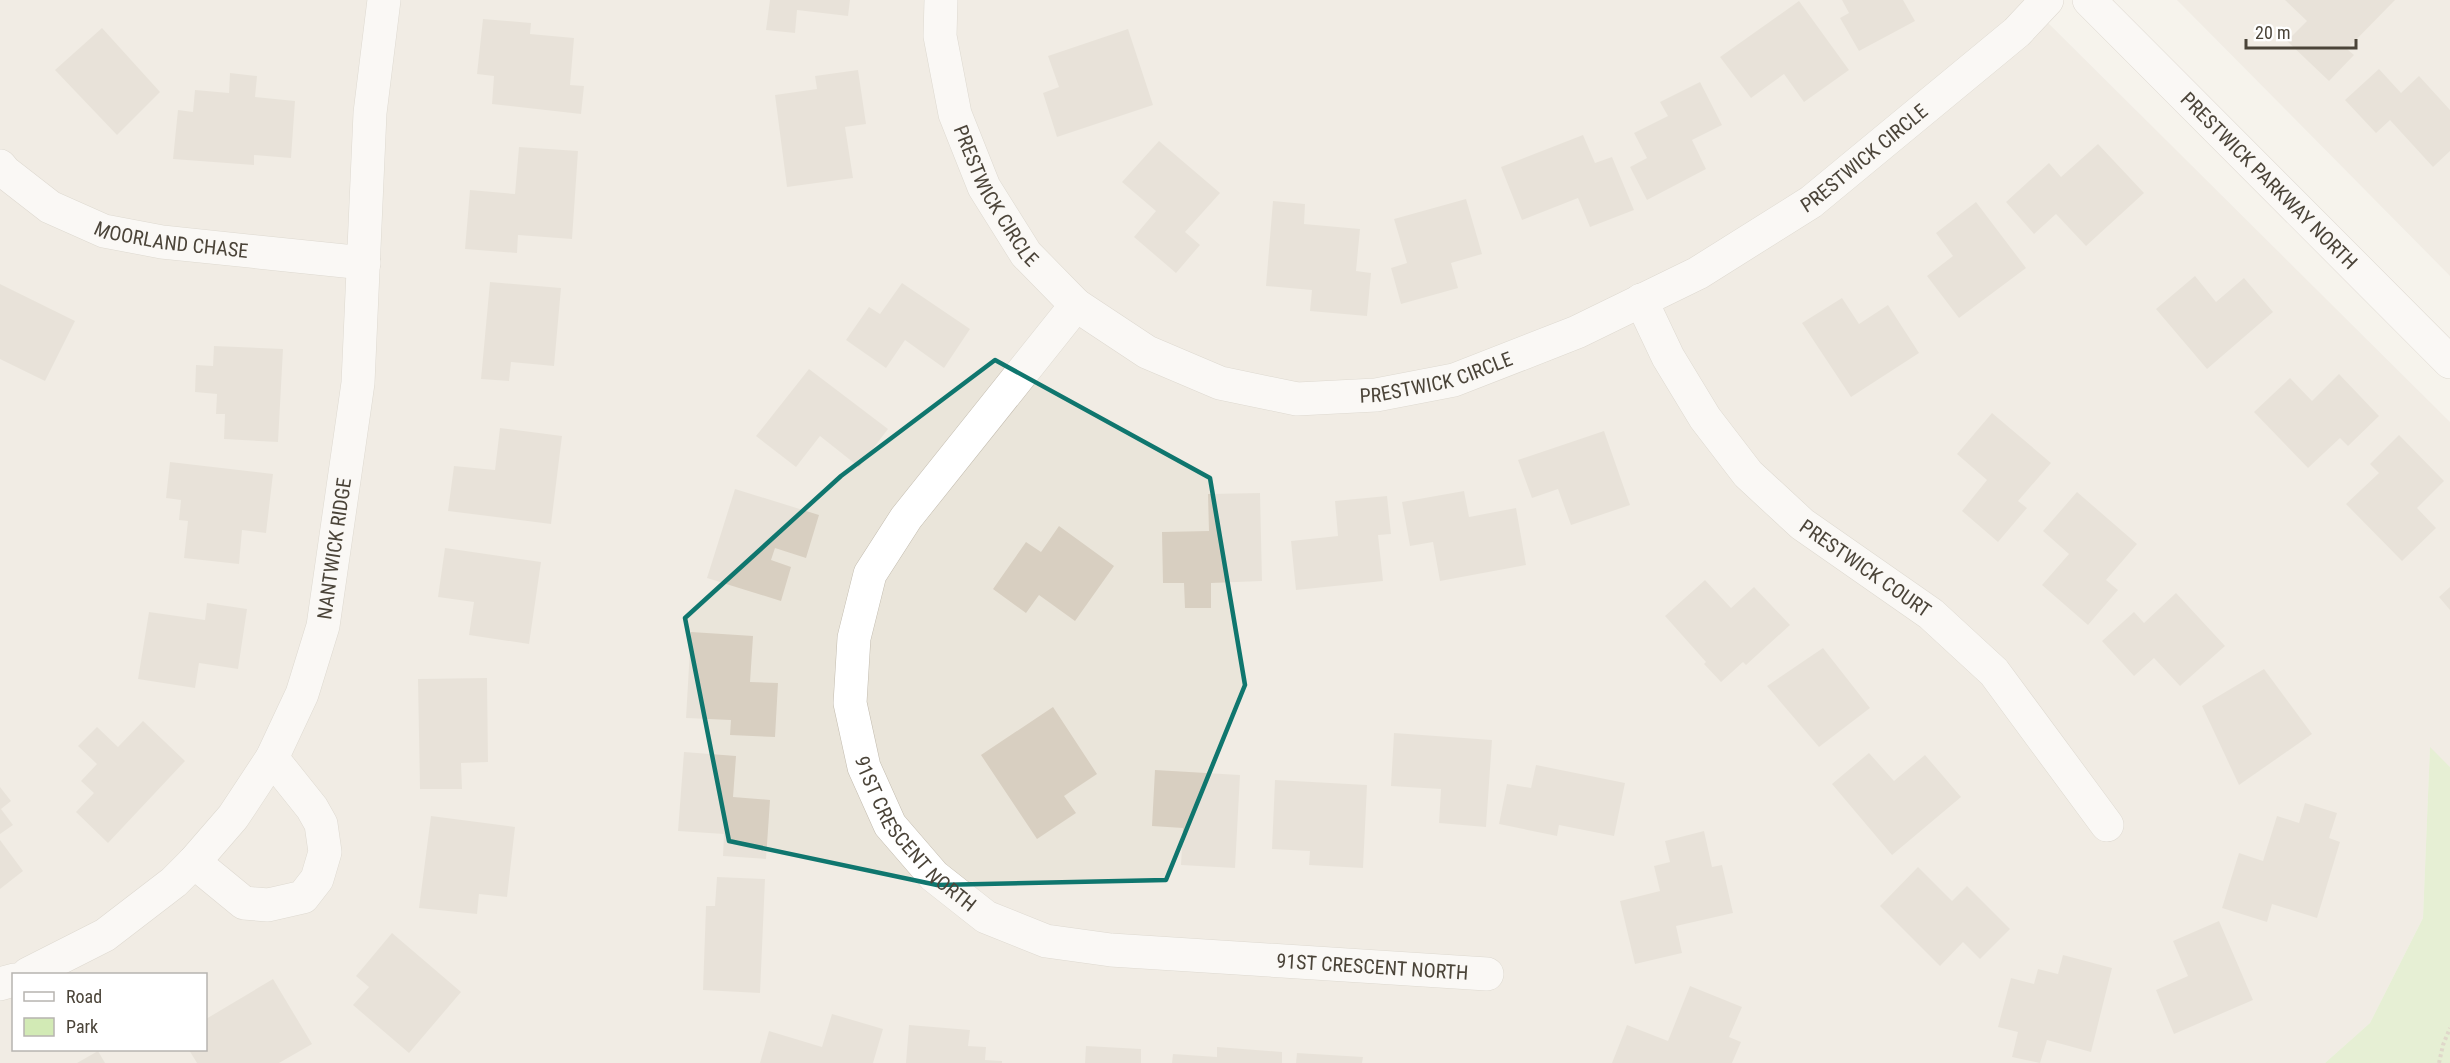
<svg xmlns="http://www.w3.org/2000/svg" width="2450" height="1063" font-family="'Roboto Condensed',sans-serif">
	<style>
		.residential { fill: #eae5da; fill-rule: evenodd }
		.green { fill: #d2eab5 }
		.building { fill: #d8cfc1 }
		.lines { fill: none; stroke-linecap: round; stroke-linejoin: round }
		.minor-casing { stroke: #c2bbae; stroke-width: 34 }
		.tertiary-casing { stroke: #c2bbae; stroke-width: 34 }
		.path { stroke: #c4b79f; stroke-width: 4; stroke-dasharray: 3 3; stroke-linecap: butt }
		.minor { stroke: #fff; stroke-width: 33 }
		.tertiary { stroke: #fff; stroke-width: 33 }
		.marked { fill: none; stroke: #0f766e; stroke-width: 4.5; stroke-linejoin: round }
		.labels { text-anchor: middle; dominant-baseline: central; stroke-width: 6; stroke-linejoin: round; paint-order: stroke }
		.street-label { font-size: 20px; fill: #4b4439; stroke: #fff }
	</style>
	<rect width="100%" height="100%" fill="#f6f3ec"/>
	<g class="residential">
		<path d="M0,0H2025L2450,422V767L2430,748L2423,918L2370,1023L2325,1063H0ZM14,974H206V1050H14Z"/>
		<path d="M2177,0H2450V276L2284,108Z"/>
	</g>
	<path class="green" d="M2430,747L2450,767V1063H2325L2370,1023L2423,918Z"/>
	<g class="building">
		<path d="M770,0H850L848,16L797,10L795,33L766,30Z"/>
		<path d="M1842,0H1903L1915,21L1859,51L1840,18L1849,13Z"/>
		<path d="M2285,0H2395L2347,49L2354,55L2329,81L2287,41L2307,21Z"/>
		<path d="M1799,1L1849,70L1804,102L1784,74L1751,98L1720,57Z"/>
		<path d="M483,19L531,23L530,34L574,38L570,85L584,86L581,114L492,104L494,76L477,74Z"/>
		<path d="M102,28L160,92L117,135L55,70Z"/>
		<path d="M1128,29L1153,105L1057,137L1043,93L1059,87L1048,56Z"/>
		<path d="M2379,69L2401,93L2419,76L2450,110V151L2433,167L2390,120L2376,133L2345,100Z"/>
		<path d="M858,70L866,124L845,127L853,178L787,187L775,95L817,89L815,76Z"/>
		<path d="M230,73L257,76L255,97L295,101L291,158L254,155V165L173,159L178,110L193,112L195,90L229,93Z"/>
		<path d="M1700,82L1722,125L1692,140L1706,169L1647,200L1630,167L1647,158L1634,133L1668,116L1660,102Z"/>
		<path d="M1583,135L1595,163L1612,157L1634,210L1590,227L1578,198L1522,220L1501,167Z"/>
		<path d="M1159,141L1220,193L1185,232L1200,245L1176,273L1134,237L1156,211L1122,182Z"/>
		<path d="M2098,144L2144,193L2086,246L2056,214L2034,234L2006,202L2049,163L2061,177Z"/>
		<path d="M519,147L578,151L572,239L518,235L517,253L465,249L470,190L515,194Z"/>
		<path d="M1466,199L1482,254L1451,263L1458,288L1401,304L1391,268L1407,263L1394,219Z"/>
		<path d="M1273,201L1305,204L1304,224L1360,229L1356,271L1371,273L1367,316L1310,311L1312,290L1266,286Z"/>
		<path d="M1976,202L2026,268L1959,318L1927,276L1953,256L1936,233Z"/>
		<path d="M2195,276L2216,302L2244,278L2273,312L2207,369L2156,309Z"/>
		<path d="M490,282L561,288L554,366L511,362L509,381L481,379Z"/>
		<path d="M902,283L970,329L944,368L905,340L886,368L846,340L869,307L880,314Z"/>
		<path d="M0,284L75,321L45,381L0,359Z"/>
		<path d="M1842,298L1859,324L1888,305L1919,353L1851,397L1802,323Z"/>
		<path d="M214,346L283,349L278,442L224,439L225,414H216L217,394L195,392L196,365L213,366Z"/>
		<path d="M809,369L888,429L859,467L820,436L796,467L756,436Z"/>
		<path d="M2339,374L2379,416L2348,446L2340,438L2308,468L2254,412L2290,378L2312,401Z"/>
		<path d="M1992,413L2051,463L2018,501L2027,508L1998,542L1962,511L1987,480L1957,454Z"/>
		<path d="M500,428L562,436L551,524L448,511L454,466L495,470Z"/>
		<path d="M1604,431L1630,505L1571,525L1558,489L1532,498L1518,460Z"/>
		<path d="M2399,435L2444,481L2417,508L2436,528L2402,561L2346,504L2379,473L2370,464Z"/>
		<path d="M170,462L273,474L266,533L242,530L239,564L184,558L188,521L179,520L181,500L166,498Z"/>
		<path d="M735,489L819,515L806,558L775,548L771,560L791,567L781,601L707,578Z"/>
		<path d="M1464,491L1469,517L1516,508L1526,565L1440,581L1433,542L1410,546L1402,502Z"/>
		<path d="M2077,492L2137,544L2106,580L2118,590L2088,625L2042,585L2069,554L2043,531Z"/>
		<path d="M1260,493L1262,581L1211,583V608H1185L1184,583H1163L1162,532L1209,531L1208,494Z"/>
		<path d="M1387,496L1391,534L1378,535L1383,581L1296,590L1291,541L1338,536L1335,501Z"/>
		<path d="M1059,526L1114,566L1075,621L1039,595L1026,613L993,589L1026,542L1041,552Z"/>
		<path d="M445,548L541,562L529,644L469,635L474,602L438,597Z"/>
		<path d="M1705,580L1731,608L1754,587L1790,625L1746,665L1743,662L1721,682L1704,664L1706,662L1665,616Z"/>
		<path d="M2450,587V610L2439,597Z"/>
		<path d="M2176,593L2225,646L2180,686L2154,658L2134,676L2102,641L2134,612L2144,623Z"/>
		<path d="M207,603L247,609L238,669L199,663L195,688L138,679L149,612L205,620Z"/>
		<path d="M691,632L753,636L750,682L778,683L775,737L730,735L731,720L686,718Z"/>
		<path d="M1823,648L1870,708L1819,747L1767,686Z"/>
		<path d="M2264,669L2312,734L2239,785L2202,706Z"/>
		<path d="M487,678L488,762L461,763L462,789H420L418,679Z"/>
		<path d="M1053,707L1097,774L1064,796L1076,813L1037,839L981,755Z"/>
		<path d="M143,721L185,761L108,843L76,812L94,793L81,781L97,764L78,746L97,727L118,747Z"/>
		<path d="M1394,733L1492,740L1486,827L1439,823L1441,789L1391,786Z"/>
		<path d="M684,752L736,756L733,797L770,800L766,859L723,856L724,834L678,831Z"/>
		<path d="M1869,753L1894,781L1925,755L1961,797L1892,855L1832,784Z"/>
		<path d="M1536,765L1625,783L1614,836L1559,825L1557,836L1499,824L1507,784L1531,788Z"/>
		<path d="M1155,770L1240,775L1235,868L1181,865L1183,828L1152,826Z"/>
		<path d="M1275,780L1367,785L1363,868L1309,865L1310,851L1272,849Z"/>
		<path d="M0,787L11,801L1,809L13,825L0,834Z"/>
		<path d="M2305,803L2337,813L2329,838L2340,842L2317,918L2272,904L2267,922L2222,908L2239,853L2263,861L2277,816L2299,823Z"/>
		<path d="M431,816L515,827L507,897L479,894L477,914L419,908Z"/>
		<path d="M1704,831L1712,867L1722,865L1733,913L1676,926L1682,953L1635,964L1620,901L1660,891L1654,866L1670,862L1665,841Z"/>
		<path d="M0,840L23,871L0,889Z"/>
		<path d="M1918,867L1952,901L1967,886L2010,929L1980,959L1963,942L1940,966L1880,906Z"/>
		<path d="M717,877L765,879L760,993L703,990L706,906H715Z"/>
		<path d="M2219,921L2253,1000L2174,1034L2156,990L2188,976L2173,941Z"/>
		<path d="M392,933L461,992L409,1053L353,1005L369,987L356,976Z"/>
		<path d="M2063,955L2112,968L2091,1052L2047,1040L2040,1063L2012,1057L2018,1032L1998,1027L2011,978L2034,984L2038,969L2058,974Z"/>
		<path d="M273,979L312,1044L279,1063H197L189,1050H206V1019Z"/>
		<path d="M1690,986L1742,1007L1729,1037L1741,1042L1732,1063H1612L1627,1025L1668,1041Z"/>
		<path d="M832,1014L883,1029L873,1063H760L769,1031L822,1047Z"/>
		<path d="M909,1025L970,1030L968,1046L986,1047L985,1060L1002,1061V1063H906Z"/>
		<path d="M1086,1046L1141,1049V1063H1085Z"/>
		<path d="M1217,1047L1282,1052V1063H1172L1173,1054L1217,1057Z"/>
		<path d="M98,1051L105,1063H77Z"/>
		<path d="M1297,1053L1363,1057L1362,1063H1296Z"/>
	</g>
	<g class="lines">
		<defs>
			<g id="minor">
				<path id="s1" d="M941,0L940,36L955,114L984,187L1026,254L1076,305L1147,352L1220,383L1297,399L1376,395L1454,380L1577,332L1698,273L1811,202L2017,32L2047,0"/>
				<path id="s2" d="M0,166L5,172L50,207L104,231L162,242L364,263"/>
				<path id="s3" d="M1641,300L1668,357L1705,418L1748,474L1802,524L1931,614L1994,672L2107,825"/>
				<path id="s4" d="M1076,305L906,518L870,574L854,638L850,703L864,767L890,825L934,876L986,917L1046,941L1111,950L1487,974"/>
				<path d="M194,862L244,903L268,905L303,897L317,879L325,852L321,824L312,808L272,758"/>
				<path id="s5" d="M28,974L105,935L174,882L194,862L233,817L272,758L302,694L323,626L358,383L370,113L384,0"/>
				<path d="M0,984L14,980"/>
			</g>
			<g id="tertiary">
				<path id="s6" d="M2089,0L2450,362"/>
			</g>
		</defs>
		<use href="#minor" class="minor-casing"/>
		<use href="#tertiary" class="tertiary-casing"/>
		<path class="path" d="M2439,1063L2443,1045L2450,1028"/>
		<use href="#minor" class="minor"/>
		<use href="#tertiary" class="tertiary"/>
	</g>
	<path d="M0 0H2450V1063H0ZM995,360L1210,478L1245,685L1166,880L937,885L729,841L685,618L841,476Z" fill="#f6f3ec" fill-opacity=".55" fill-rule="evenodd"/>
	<path class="marked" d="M995,360L1210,478L1245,685L1166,880L937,885L729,841L685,618L841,476Z"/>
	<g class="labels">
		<g class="street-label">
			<text stroke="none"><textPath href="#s1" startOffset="1215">PRESTWICK CIRCLE</textPath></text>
			<text stroke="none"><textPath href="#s6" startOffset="255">PRESTWICK PARKWAY NORTH</textPath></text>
			<text stroke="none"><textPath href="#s1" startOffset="207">PRESTWICK CIRCLE</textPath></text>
			<text stroke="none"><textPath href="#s2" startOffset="192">MOORLAND CHASE</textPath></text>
			<text stroke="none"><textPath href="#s1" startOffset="729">PRESTWICK CIRCLE</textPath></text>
			<text stroke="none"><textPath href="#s5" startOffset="552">NANTWICK RIDGE</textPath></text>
			<text stroke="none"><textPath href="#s3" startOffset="356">PRESTWICK COURT</textPath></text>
			<text stroke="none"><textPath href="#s4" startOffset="621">91ST CRESCENT NORTH</textPath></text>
			<text stroke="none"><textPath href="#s4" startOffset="1125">91ST CRESCENT NORTH</textPath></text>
		</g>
	</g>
	<rect x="12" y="973" width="195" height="78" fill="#ffffff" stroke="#b7b4b0" stroke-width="1.5"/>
	<rect x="24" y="992" width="30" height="9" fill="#ffffff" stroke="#b7b4b0" stroke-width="1.5"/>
	<text x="66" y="1003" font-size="18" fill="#4b4439">Road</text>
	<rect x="24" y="1018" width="30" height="18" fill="#d2eab5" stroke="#b7b4b0" stroke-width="1.5"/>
	<text x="66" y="1033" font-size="18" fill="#4b4439">Park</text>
	<path d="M2246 39v9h110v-9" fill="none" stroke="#4b4439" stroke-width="3"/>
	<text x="2255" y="39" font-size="18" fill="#4b4439" stroke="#ffffff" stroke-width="4.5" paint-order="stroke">20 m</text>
</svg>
